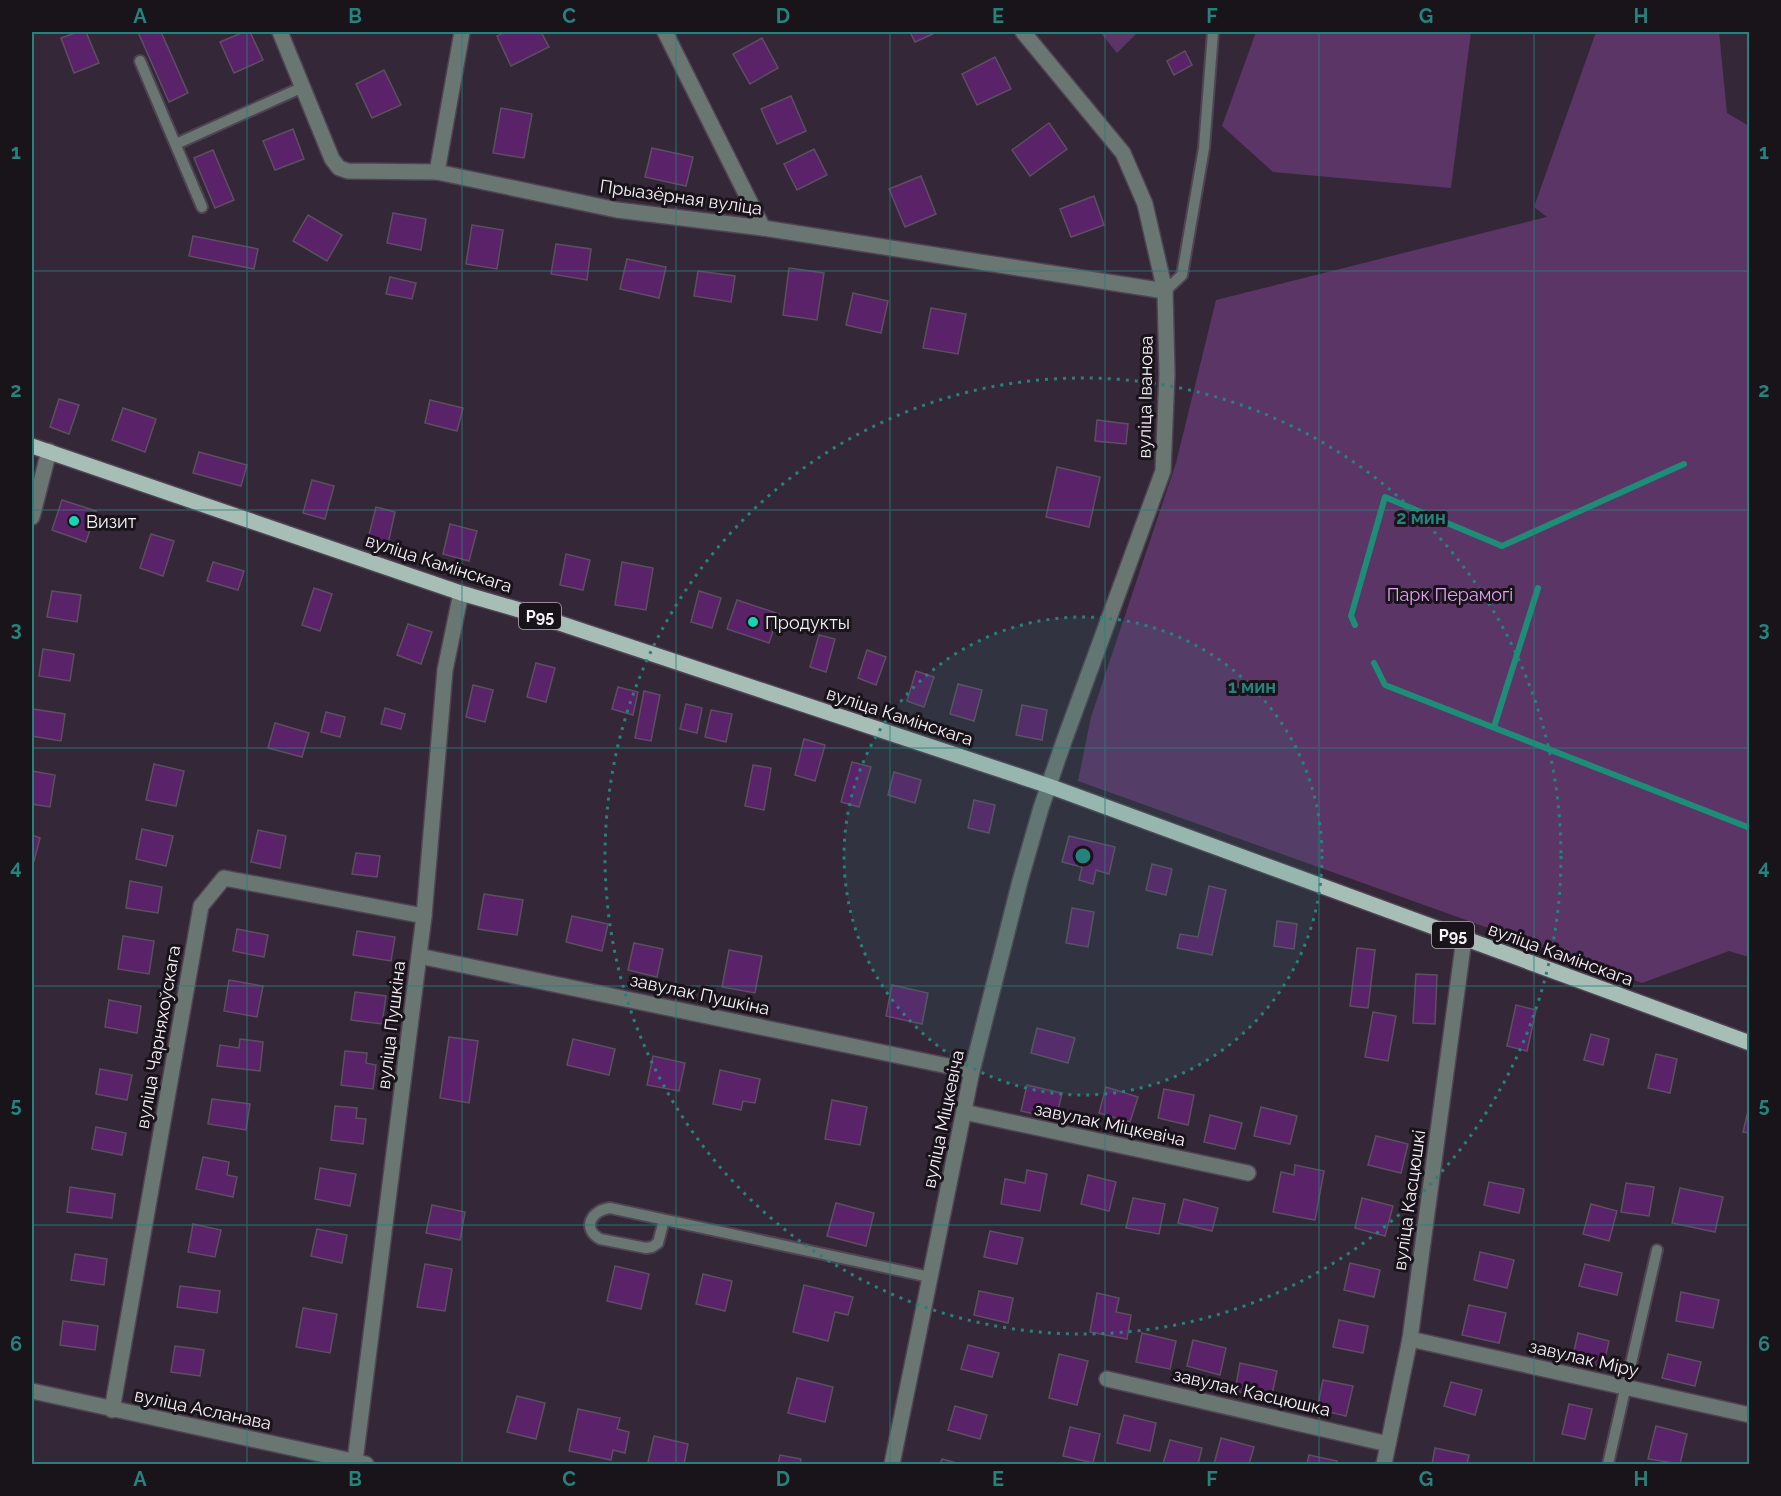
<svg xmlns="http://www.w3.org/2000/svg" width="1781" height="1496" font-family="Raleway,sans-serif">
	<style>
		.green { fill: #5b3566 }
		.lines { fill: none; stroke-linecap: round; stroke-linejoin: round }
		.stream { stroke: #1e8d77; stroke-width: 6 }
		.building { fill: #5a2268; stroke: #5c4f60; stroke-width: 1.5 }
		.lane-casing { stroke: #504453; stroke-width: 14 }
		.street-casing { stroke: #504453; stroke-width: 18 }
		.primary-casing { stroke: #504453; stroke-width: 18 }
		.lane { stroke: #6a7672; stroke-width: 10 }
		.street { stroke: #6a7672; stroke-width: 15 }
		.primary { stroke: #a7beb7; stroke-width: 15 }
		.grid { fill: none; stroke: #26827c; stroke-width: 1.5; stroke-opacity: 0.55 }
		.ring { fill: none; stroke: #26827c; stroke-width: 3; stroke-dasharray: 3 6 }
		.poi-dot { fill: #17d5b2; stroke: #19131a; stroke-width: 2 }
		.labels { text-anchor: middle; dominant-baseline: central; stroke-width: 6; stroke-linejoin: round; paint-order: stroke }
		.shield { fill: #19131a; stroke: #b6aeb8; stroke-width: 1.5 }
		.shield-label { font-size: 16px; font-weight: bold; fill: #f9f1fb }
		.street-label { font-size: 18px; fill: #f9f1fb; stroke: #19131a }
		.poi-label { font-size: 18px; fill: #f9f1fb; stroke: #19131a; text-anchor: start }
		.park-label { font-size: 18px; fill: #e2a5f3; stroke: #19131a }
		.centre { fill: #26827c; stroke: #19131a; stroke-width: 3 }
		.ring-label { font-size: 18px; text-anchor: middle; font-weight: bold; fill: #26827c; stroke: #19131a; stroke-width: 6; stroke-linejoin: round; paint-order: stroke }
		.neatline { fill: none; stroke: #26827c; stroke-width: 2 }
		.grid-label { font-size: 20px; text-anchor: middle; font-weight: bold; fill: #26827c }
	</style>
	<rect width="100%" height="100%" fill="#342838"/>
	<g class="green">
		<path d="M1100,32H1138L1117,53Z"/>
		<path d="M1256,32H1471L1451,188L1273,172L1222,126Z"/>
		<path d="M1596,32H1719L1727,113L1749,126V957L1729,951L1642,983L1078,781L1091,717L1176,463L1216,300L1547,217L1534,207Z"/>
	</g>
	<g class="lines">
		<g class="stream">
			<path d="M1355,625L1351,616L1385,497L1502,546L1684,464"/>
			<path d="M1374,663L1385,685L1750,828"/>
			<path d="M1494,727L1538,588"/>
		</g>
	</g>
	<g class="building">
		<path d="M78,32H86L99,63L74,73L61,38Z"/>
		<path d="M138,32H161L188,93L169,102Z"/>
		<path d="M244,32H250L263,60L234,73L220,42Z"/>
		<path d="M505,32H541L549,47L511,66L497,36Z"/>
		<path d="M910,32H937L915,42Z"/>
		<path d="M762,38L778,68L750,84L733,54Z"/>
		<path d="M1185,51L1192,65L1174,75L1167,61Z"/>
		<path d="M995,57L1011,89L977,105L962,74Z"/>
		<path d="M384,70L401,105L372,118L356,84Z"/>
		<path d="M791,96L806,131L777,144L761,109Z"/>
		<path d="M501,108L532,114L524,158L493,153Z"/>
		<path d="M1049,123L1067,149L1030,176L1012,150Z"/>
		<path d="M293,129L304,159L275,170L263,141Z"/>
		<path d="M652,148L693,157L686,186L645,177Z"/>
		<path d="M814,149L827,175L797,190L784,164Z"/>
		<path d="M213,150L234,200L215,208L194,158Z"/>
		<path d="M921,176L936,214L905,227L889,189Z"/>
		<path d="M1094,196L1104,225L1071,237L1060,209Z"/>
		<path d="M393,213L426,219L421,250L387,243Z"/>
		<path d="M308,215L342,235L327,261L293,241Z"/>
		<path d="M472,225L503,230L497,269L466,264Z"/>
		<path d="M193,236L258,249L254,269L189,256Z"/>
		<path d="M556,244L591,249L587,280L551,274Z"/>
		<path d="M627,259L666,267L659,298L620,289Z"/>
		<path d="M789,268L824,273L817,320L783,315Z"/>
		<path d="M698,271L735,276L731,302L694,296Z"/>
		<path d="M390,277L416,283L412,299L386,294Z"/>
		<path d="M853,293L888,301L881,333L846,325Z"/>
		<path d="M931,308L966,314L958,354L923,348Z"/>
		<path d="M59,399L79,405L69,434L50,427Z"/>
		<path d="M430,400L463,408L457,431L425,423Z"/>
		<path d="M123,408L156,419L145,452L112,440Z"/>
		<path d="M1097,420L1128,424L1126,444L1095,441Z"/>
		<path d="M199,452L247,465L241,486L193,473Z"/>
		<path d="M1057,467L1100,477L1089,527L1046,517Z"/>
		<path d="M312,480L334,486L325,519L303,513Z"/>
		<path d="M62,500L96,511L86,542L52,530Z"/>
		<path d="M376,507L395,512L388,544L368,539Z"/>
		<path d="M450,524L477,531L469,561L443,554Z"/>
		<path d="M151,534L174,541L163,576L140,568Z"/>
		<path d="M566,554L590,560L583,590L560,585Z"/>
		<path d="M213,562L244,571L238,590L207,581Z"/>
		<path d="M622,562L653,568L646,610L615,605Z"/>
		<path d="M314,588L332,594L320,631L302,625Z"/>
		<path d="M52,591L81,595L77,622L47,617Z"/>
		<path d="M699,591L721,598L712,628L691,622Z"/>
		<path d="M737,600L779,614L769,643L727,629Z"/>
		<path d="M408,624L432,632L421,664L397,655Z"/>
		<path d="M819,635L835,639L826,672L810,667Z"/>
		<path d="M43,649L74,654L70,681L39,676Z"/>
		<path d="M867,650L886,657L876,685L858,678Z"/>
		<path d="M536,663L555,668L546,702L527,697Z"/>
		<path d="M916,671L934,677L924,707L907,701Z"/>
		<path d="M958,684L982,690L974,721L950,714Z"/>
		<path d="M473,685L493,690L485,722L466,717Z"/>
		<path d="M618,687L638,692L633,715L612,709Z"/>
		<path d="M644,691L660,695L651,741L635,738Z"/>
		<path d="M686,704L702,708L697,733L680,729Z"/>
		<path d="M1022,705L1047,710L1042,740L1016,735Z"/>
		<path d="M385,708L405,714L401,729L381,724Z"/>
		<path d="M33,709L65,714L61,741L32,736Z"/>
		<path d="M711,710L732,714L726,742L705,737Z"/>
		<path d="M326,712L345,717L340,737L321,732Z"/>
		<path d="M275,723L309,733L302,757L268,748Z"/>
		<path d="M804,739L825,745L815,781L795,775Z"/>
		<path d="M852,762L871,767L859,807L841,802Z"/>
		<path d="M154,764L184,771L176,806L146,800Z"/>
		<path d="M753,765L771,768L764,810L745,806Z"/>
		<path d="M32,771L55,775L50,807L32,804Z"/>
		<path d="M894,772L921,780L915,803L888,795Z"/>
		<path d="M974,800L995,805L989,833L968,828Z"/>
		<path d="M142,829L173,836L166,866L136,859Z"/>
		<path d="M258,830L286,836L280,868L251,862Z"/>
		<path d="M32,835L40,838L34,861H32Z"/>
		<path d="M1069,836L1115,847L1109,874L1096,870L1093,884L1079,880L1082,867L1062,862Z"/>
		<path d="M356,853L380,856L377,877L352,874Z"/>
		<path d="M1152,864L1172,869L1166,895L1146,890Z"/>
		<path d="M130,881L162,887L158,913L126,908Z"/>
		<path d="M1209,886L1226,890L1212,955L1177,948L1180,934L1198,937Z"/>
		<path d="M484,894L523,900L517,935L478,929Z"/>
		<path d="M1072,908L1094,912L1088,947L1066,943Z"/>
		<path d="M572,916L608,924L602,951L566,942Z"/>
		<path d="M1277,921L1297,924L1294,949L1274,946Z"/>
		<path d="M237,929L268,935L264,957L233,951Z"/>
		<path d="M357,931L395,937L391,961L353,955Z"/>
		<path d="M123,936L154,941L149,974L118,969Z"/>
		<path d="M634,943L663,949L657,977L628,970Z"/>
		<path d="M1357,948L1375,950L1368,1008L1350,1006Z"/>
		<path d="M729,950L762,956L755,993L722,987Z"/>
		<path d="M1416,974L1437,975L1435,1024L1413,1023Z"/>
		<path d="M229,980L263,986L257,1017L224,1011Z"/>
		<path d="M892,985L928,993L922,1024L886,1016Z"/>
		<path d="M355,992L386,996L382,1024L351,1020Z"/>
		<path d="M109,1000L141,1006L137,1033L105,1027Z"/>
		<path d="M1516,1005L1536,1010L1527,1051L1507,1046Z"/>
		<path d="M1373,1012L1396,1016L1388,1061L1365,1057Z"/>
		<path d="M1037,1028L1075,1038L1068,1063L1031,1053Z"/>
		<path d="M1591,1034L1609,1039L1603,1065L1584,1060Z"/>
		<path d="M449,1037L478,1041L469,1103L440,1098Z"/>
		<path d="M240,1039L263,1042L260,1071L217,1066L220,1045L239,1048Z"/>
		<path d="M573,1039L615,1049L609,1075L567,1065Z"/>
		<path d="M345,1051L367,1053L366,1063L376,1065L373,1089L341,1085Z"/>
		<path d="M1656,1054L1677,1059L1670,1093L1648,1088Z"/>
		<path d="M653,1056L685,1063L679,1091L647,1085Z"/>
		<path d="M100,1069L132,1075L127,1100L96,1094Z"/>
		<path d="M720,1070L760,1079L755,1103L743,1101L741,1110L713,1104Z"/>
		<path d="M1027,1085L1062,1093L1056,1119L1021,1111Z"/>
		<path d="M1106,1087L1138,1097L1130,1122L1099,1113Z"/>
		<path d="M1164,1089L1194,1095L1188,1125L1158,1118Z"/>
		<path d="M212,1099L250,1104L246,1130L208,1124Z"/>
		<path d="M832,1100L867,1107L860,1145L825,1139Z"/>
		<path d="M1750,1103V1133L1743,1132Z"/>
		<path d="M335,1106L357,1108L356,1118L366,1119L363,1144L331,1140Z"/>
		<path d="M1261,1107L1297,1116L1290,1144L1254,1136Z"/>
		<path d="M1210,1115L1242,1123L1235,1149L1204,1142Z"/>
		<path d="M96,1127L126,1133L122,1155L92,1149Z"/>
		<path d="M1376,1136L1408,1144L1401,1173L1368,1165Z"/>
		<path d="M203,1157L229,1162L227,1175L237,1177L233,1197L196,1189Z"/>
		<path d="M1295,1165L1324,1171L1315,1220L1273,1212L1281,1172L1294,1175Z"/>
		<path d="M320,1168L356,1174L350,1206L315,1199Z"/>
		<path d="M1027,1170L1047,1174L1040,1211L1001,1204L1005,1179L1025,1183Z"/>
		<path d="M1088,1175L1116,1182L1109,1211L1081,1204Z"/>
		<path d="M1489,1182L1524,1189L1519,1213L1484,1205Z"/>
		<path d="M1626,1183L1654,1187L1649,1216L1621,1212Z"/>
		<path d="M70,1187L115,1194L112,1218L67,1212Z"/>
		<path d="M1680,1188L1723,1197L1715,1232L1672,1223Z"/>
		<path d="M1133,1198L1165,1204L1159,1234L1126,1228Z"/>
		<path d="M1362,1198L1393,1206L1385,1236L1355,1228Z"/>
		<path d="M1184,1199L1218,1208L1212,1231L1178,1223Z"/>
		<path d="M836,1203L874,1213L866,1246L827,1236Z"/>
		<path d="M1591,1204L1617,1211L1609,1241L1583,1234Z"/>
		<path d="M432,1205L465,1212L460,1240L426,1233Z"/>
		<path d="M193,1224L221,1230L215,1257L188,1252Z"/>
		<path d="M317,1229L347,1235L342,1263L311,1256Z"/>
		<path d="M990,1231L1023,1238L1017,1264L984,1257Z"/>
		<path d="M1480,1252L1514,1260L1507,1288L1474,1280Z"/>
		<path d="M75,1254L107,1259L104,1285L71,1280Z"/>
		<path d="M1350,1263L1380,1270L1374,1297L1344,1290Z"/>
		<path d="M425,1264L452,1269L445,1311L417,1307Z"/>
		<path d="M1585,1264L1622,1273L1617,1295L1579,1286Z"/>
		<path d="M615,1266L649,1274L641,1309L607,1301Z"/>
		<path d="M703,1274L732,1281L725,1311L696,1304Z"/>
		<path d="M804,1285L853,1297L848,1315L835,1312L828,1341L793,1332Z"/>
		<path d="M180,1286L220,1291L217,1313L177,1307Z"/>
		<path d="M979,1291L1013,1298L1008,1323L974,1315Z"/>
		<path d="M1681,1292L1719,1300L1713,1328L1676,1321Z"/>
		<path d="M1097,1293L1119,1298L1116,1312L1131,1315L1127,1339L1090,1332Z"/>
		<path d="M1469,1305L1506,1313L1499,1343L1462,1335Z"/>
		<path d="M303,1308L337,1314L330,1353L296,1347Z"/>
		<path d="M1339,1320L1368,1326L1363,1353L1333,1347Z"/>
		<path d="M63,1321L98,1326L95,1350L60,1345Z"/>
		<path d="M1142,1333L1176,1341L1170,1369L1136,1362Z"/>
		<path d="M1578,1333L1609,1341L1603,1367L1572,1360Z"/>
		<path d="M1193,1340L1226,1348L1220,1375L1187,1366Z"/>
		<path d="M968,1345L999,1353L992,1377L961,1369Z"/>
		<path d="M175,1346L204,1350L200,1376L171,1372Z"/>
		<path d="M1059,1354L1088,1361L1077,1405L1049,1398Z"/>
		<path d="M1668,1354L1701,1362L1695,1386L1662,1378Z"/>
		<path d="M1240,1363L1277,1371L1271,1399L1235,1391Z"/>
		<path d="M797,1378L833,1387L825,1422L788,1413Z"/>
		<path d="M1323,1380L1353,1386L1346,1416L1317,1409Z"/>
		<path d="M1451,1382L1482,1390L1475,1415L1444,1406Z"/>
		<path d="M517,1396L545,1403L536,1439L507,1432Z"/>
		<path d="M1569,1404L1592,1409L1585,1439L1562,1434Z"/>
		<path d="M955,1406L987,1415L980,1439L948,1430Z"/>
		<path d="M578,1409L620,1418L617,1429L629,1432L625,1453L613,1450L611,1460L569,1451Z"/>
		<path d="M1124,1415L1156,1423L1150,1451L1117,1443Z"/>
		<path d="M1656,1426L1687,1434L1680,1464L1648,1459Z"/>
		<path d="M1070,1427L1100,1434L1093,1463L1063,1456Z"/>
		<path d="M654,1436L688,1444L684,1464H656L648,1462Z"/>
		<path d="M1221,1438L1254,1447L1249,1464H1214Z"/>
		<path d="M1170,1440L1202,1448L1198,1464H1163Z"/>
		<path d="M1435,1448L1469,1455L1467,1464H1432Z"/>
		<path d="M780,1455L801,1459L800,1464H778Z"/>
		<path d="M1309,1455L1337,1461L1336,1464H1307Z"/>
		<path d="M942,1459L960,1464H940Z"/>
	</g>
	<g class="lines">
		<defs>
			<g id="lane">
				<path d="M140,61L202,207"/>
				<path d="M176,144L303,87"/>
				<path d="M1165,291L1182,275L1204,148L1213,32"/>
				<path d="M664,1220L658,1243L652,1247L646,1248L600,1239C581,1228 592,1210 610,1208L930,1277"/>
				<path d="M1608,1464L1657,1250"/>
			</g>
			<g id="street">
				<path d="M280,32L332,159L339,168L348,171L437,172L617,210L763,228L1165,291"/>
				<path d="M665,32L763,228"/>
				<path d="M437,172L462,32"/>
				<path d="M32,517L49,451"/>
				<path d="M419,956L972,1071"/>
				<path d="M964,1112L1248,1173"/>
				<path d="M1410,1339L1750,1415"/>
				<path d="M1107,1379L1388,1444"/>
				<path d="M32,1391L366,1464"/>
				<path d="M112,1410L201,906L224,878L424,916"/>
				<path d="M355,1461L424,916L445,670L461,593"/>
				<path d="M892,1464L972,1071L1020,881L1041,808L1064,741L1163,471L1167,374L1165,291L1145,204L1123,153L1023,32"/>
				<path d="M1384,1464L1410,1339L1464,939"/>
			</g>
			<path id="primary" d="M32,446L461,593L523,611L1049,786L1750,1043"/>
		</defs>
		<use href="#lane" class="lane-casing"/>
		<use href="#street" class="street-casing"/>
		<use href="#primary" class="primary-casing"/>
		<use href="#lane" class="lane"/>
		<use href="#street" class="street"/>
		<use href="#primary" class="primary"/>
	</g>
	<path class="grid" d="M247,32V1464M462,32V1464M676,32V1464M890,32V1464M1105,32V1464M1319,32V1464M1534,32V1464M32,271H1750M32,510H1750M32,748H1750M32,986H1750M32,1225H1750"/>
	<circle cx="1083" cy="856" r="239" fill="#26827c" fill-opacity=".12"/>
	<g class="ring">
		<circle cx="1083" cy="856" r="239"/>
		<circle cx="1083" cy="856" r="478"/>
	</g>
	<g class="poi-dot">
		<circle cx="74" cy="521" r="6"/>
		<circle cx="753" cy="622" r="6"/>
	</g>
	<g class="labels">
		<g class="shield">
			<rect x="519" y="603" width="42" height="26" rx="4.5"/>
			<rect x="1432" y="922" width="42" height="26" rx="4.5"/>
		</g>
		<g class="shield-label">
			<text x="540" y="616">Р95</text>
			<text x="1453" y="935">Р95</text>
		</g>
		<g class="street-label">
			<text transform="translate(681 197) rotate(8)">Прыазёрная вуліца</text>
			<text transform="translate(1145 397) rotate(-89)">вуліца Іванова</text>
			<text transform="translate(439 563) rotate(18)">вуліца Камінскага</text>
			<text transform="translate(900 716) rotate(18)">вуліца Камінскага</text>
			<text transform="translate(1561 954) rotate(20)">вуліца Камінскага</text>
			<text transform="translate(700 994) rotate(12)">завулак Пушкіна</text>
			<text transform="translate(391 1025) rotate(-83)">вуліца Пушкіна</text>
			<text transform="translate(158 1037) rotate(-80)">вуліца Чарняхоўскага</text>
			<text transform="translate(943 1119) rotate(-78)">вуліца Міцкевіча</text>
			<text transform="translate(1110 1124) rotate(12)">завулак Міцкевіча</text>
			<text transform="translate(1409 1200) rotate(-82)">вуліца Касцюшкі</text>
			<text transform="translate(1584 1358) rotate(13)">завулак Міру</text>
			<text transform="translate(1252 1392) rotate(13)">завулак Касцюшка</text>
			<text transform="translate(203 1409) rotate(12)">вуліца Асланава</text>
		</g>
		<g class="poi-label">
			<text x="86" y="521">Визит</text>
			<text x="765" y="622">Продукты</text>
		</g>
		<g class="park-label">
			<text x="1450" y="594">Парк Перамогі</text>
		</g>
	</g>
	<circle cx="1083" cy="856" r="9" class="centre"/>
	<g class="ring-label">
		<text x="1421" y="524">2 мин</text>
		<text x="1252" y="693">1 мин</text>
	</g>
	<rect width="1781" height="1496" fill="none" stroke="#19131a" stroke-width="66"/>
	<rect x="33" y="33" width="1715" height="1430" class="neatline"/>
	<g class="grid-label">
		<text x="140" y="23">A</text>
		<text x="355" y="23">B</text>
		<text x="569" y="23">C</text>
		<text x="783" y="23">D</text>
		<text x="998" y="23">E</text>
		<text x="1212" y="23">F</text>
		<text x="1426" y="23">G</text>
		<text x="1641" y="23">H</text>
		<text x="16" y="159">1</text>
		<text x="1764" y="159">1</text>
		<text x="16" y="397">2</text>
		<text x="1764" y="397">2</text>
		<text x="16" y="636">3</text>
		<text x="1764" y="636">3</text>
		<text x="16" y="874">4</text>
		<text x="1764" y="874">4</text>
		<text x="16" y="1112">5</text>
		<text x="1764" y="1112">5</text>
		<text x="16" y="1351">6</text>
		<text x="1764" y="1351">6</text>
		<text x="140" y="1486">A</text>
		<text x="355" y="1486">B</text>
		<text x="569" y="1486">C</text>
		<text x="783" y="1486">D</text>
		<text x="998" y="1486">E</text>
		<text x="1212" y="1486">F</text>
		<text x="1426" y="1486">G</text>
		<text x="1641" y="1486">H</text>
	</g>
</svg>
